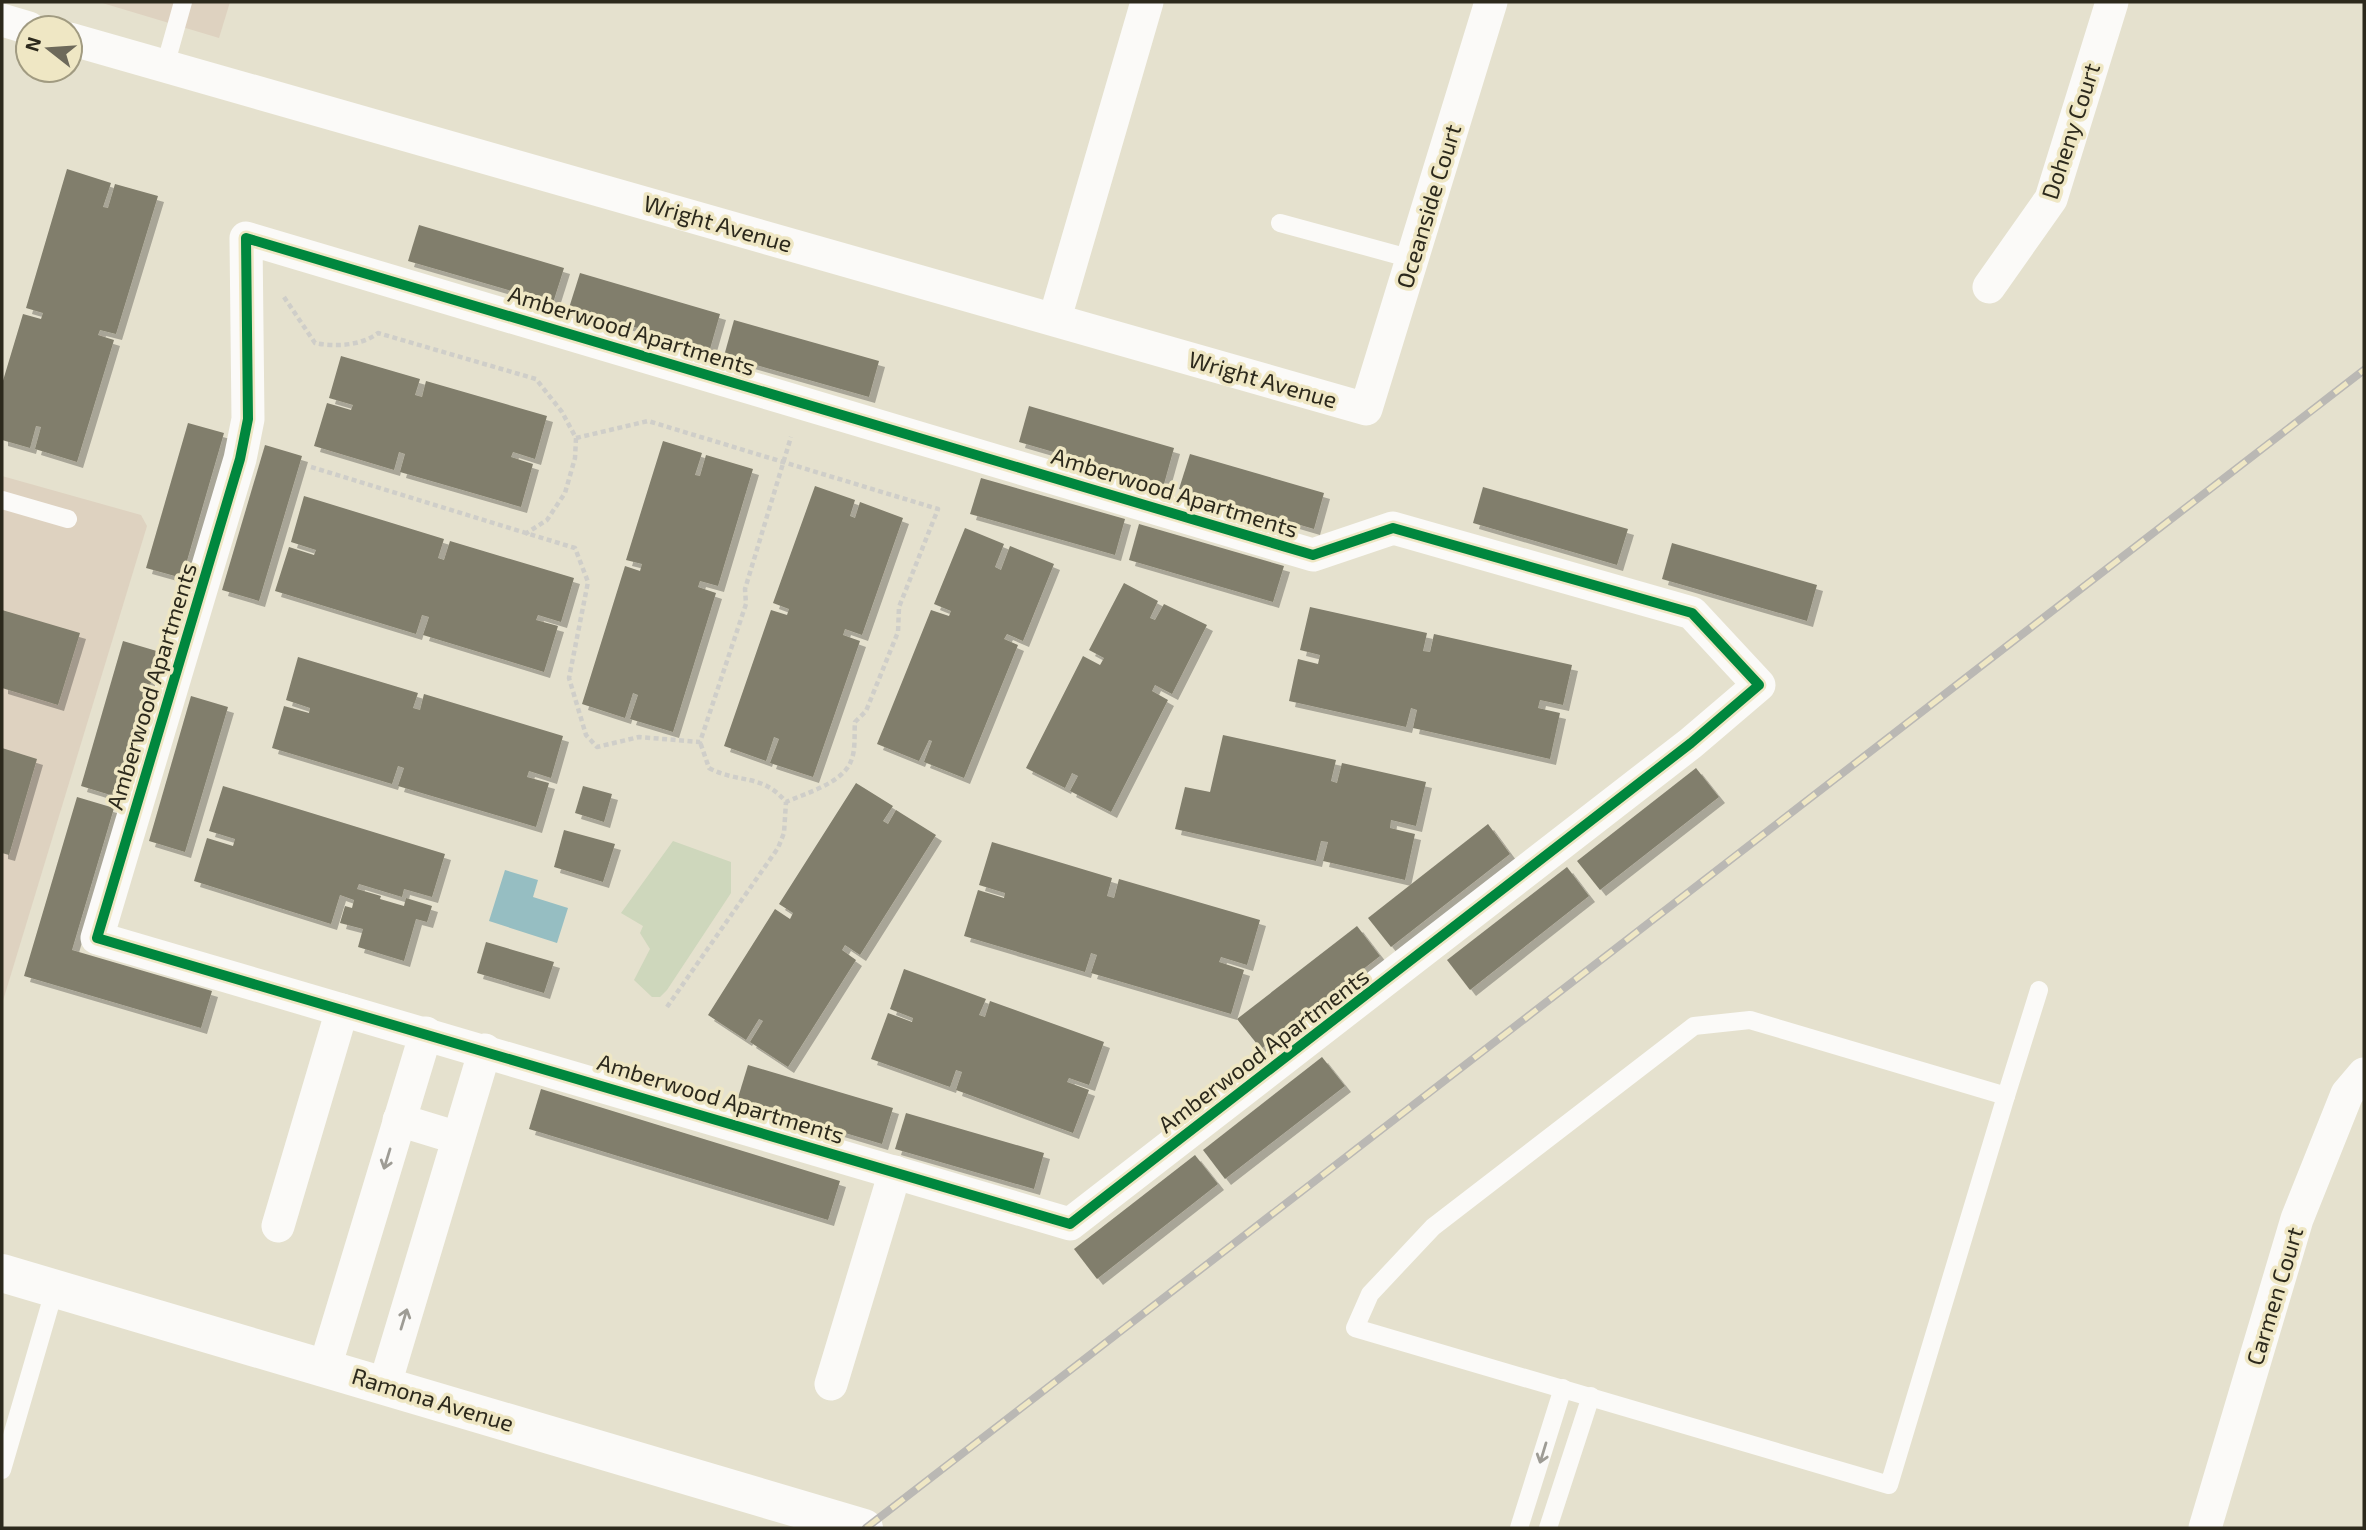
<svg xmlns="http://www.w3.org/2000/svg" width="2366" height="1530" font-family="'Exo 2',sans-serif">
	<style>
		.commercial { fill: #ded2c0 }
		.green { fill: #ced7bc }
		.water { fill: #96bec2 }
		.building { fill: #817e6c; filter: url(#shadow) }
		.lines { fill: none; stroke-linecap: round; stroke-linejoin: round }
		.path { stroke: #cfcec9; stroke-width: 4.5; stroke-dasharray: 5 3.5; stroke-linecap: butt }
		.lane { stroke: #fbfaf8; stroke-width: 18 }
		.street { stroke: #fbfaf8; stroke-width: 33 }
		.secondary { stroke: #fbfaf8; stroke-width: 38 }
		.rail-casing { stroke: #bab8b4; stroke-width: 8 }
		.rail { stroke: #efe7c4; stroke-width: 5; stroke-dasharray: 16; stroke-linecap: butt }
		.cycleway-casing { stroke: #efe7c4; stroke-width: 15 }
		.cycleway { stroke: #00873e; stroke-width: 10 }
		.oneway { stroke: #9e9c95 }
		.labels { text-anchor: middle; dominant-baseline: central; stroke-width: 7; stroke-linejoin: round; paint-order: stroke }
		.street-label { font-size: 23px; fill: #2c291c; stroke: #efe7c4 }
	</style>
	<defs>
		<filter id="shadow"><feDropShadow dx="6" dy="6" stdDeviation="0" flood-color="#0004"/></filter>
	</defs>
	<rect width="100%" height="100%" fill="#e5e1ce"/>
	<g class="commercial">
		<path d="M99,2H230L219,38Z"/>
		<path d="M2,476L141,515L147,526L2,1004Z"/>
	</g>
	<path class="green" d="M673,841L731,862V893L667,990L660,997H652L634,980L650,949L640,933L643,926L621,913Z"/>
	<path class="water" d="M505,870L538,880L533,897L568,908L557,943L489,921Z"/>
	<g class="building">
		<path d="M67,169L111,183L103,207L108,208L115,184L158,196L116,334L100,330L98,335L114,340L77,462L35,449L41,427L36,426L30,448L2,440V384L23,314L41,319L43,313L26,308Z"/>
		<path d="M419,225L564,268L553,303L408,261Z"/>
		<path d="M580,273L720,314L710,349L569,308Z"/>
		<path d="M734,320L879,361L869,397L724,356Z"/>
		<path d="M341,356L420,379L415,395L422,397L426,381L547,416L535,459L513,452L511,457L533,464L521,507L400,472L405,454L399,452L394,470L314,446L327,403L351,410L353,405L329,398Z"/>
		<path d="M1029,406L1174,448L1164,484L1019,442Z"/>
		<path d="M188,423L224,433L182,578L146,568Z"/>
		<path d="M663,441L702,453L695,475L700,476L706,455L753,469L718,586L700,581L698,587L716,593L673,732L630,719L638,695L633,693L625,718L582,704L625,566L640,571L642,564L626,560Z"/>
		<path d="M265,445L302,456L259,601L222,590Z"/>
		<path d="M1190,454L1324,493L1314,529L1179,489Z"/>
		<path d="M981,478L1125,519L1115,555L970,514Z"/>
		<path d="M815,486L855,500L850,516L855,518L860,502L903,518L862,635L845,629L843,635L860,641L813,777L770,763L779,739L774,737L766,761L724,746L771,610L787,615L789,609L773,603Z"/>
		<path d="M1483,487L1628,529L1617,565L1473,523Z"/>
		<path d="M304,496L444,539L438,558L444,560L450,541L574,578L561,622L538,615L536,620L558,626L544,672L423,635L429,617L422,615L416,634L275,591L289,547L314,555L316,550L291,542Z"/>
		<path d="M1139,524L1284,566L1273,602L1129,560Z"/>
		<path d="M965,528L1004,544L995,567L1001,570L1010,546L1054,564L1023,641L1007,634L1004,639L1018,645L964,778L924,762L932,741L929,740L919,761L877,744L931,610L949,616L951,611L934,604Z"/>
		<path d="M1672,543L1817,585L1807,621L1662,579Z"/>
		<path d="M1124,583L1158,601L1150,618L1155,620L1164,604L1207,625L1172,694L1155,685L1152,691L1168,700L1111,812L1070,791L1078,776L1072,773L1065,788L1026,768L1083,656L1100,665L1104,658L1089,650Z"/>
		<path d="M1310,607L1427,633L1423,651L1430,652L1434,634L1572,665L1563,705L1540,700L1538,708L1560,713L1550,759L1413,728L1417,710L1411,708L1406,727L1289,701L1298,659L1318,664L1320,655L1300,650Z"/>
		<path d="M2,610L80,633L58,705L2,688Z"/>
		<path d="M123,641L160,652L117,797L81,786Z"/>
		<path d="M298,657L418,693L413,708L420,710L424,694L563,736L551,778L529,771L527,777L549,783L536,827L398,786L404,768L398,766L392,784L272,748L284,706L309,713L310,708L286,700Z"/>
		<path d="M191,696L228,707L185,852L149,841Z"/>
		<path d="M1223,735L1336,760L1331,781L1337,783L1342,763L1426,782L1416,826L1391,820L1390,828L1415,834L1405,880L1323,861L1328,842L1321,841L1316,861L1175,829L1185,787L1210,792Z"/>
		<path d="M2,748L37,759L9,855L2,853Z"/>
		<path d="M1696,768L1719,797L1600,890L1577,861Z"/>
		<path d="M856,783L893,806L883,821L888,824L896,810L936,835L860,955L845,945L842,950L856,960L788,1067L750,1042L763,1021L759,1019L746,1040L708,1015L775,909L790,919L793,913L779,904Z"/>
		<path d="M223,786L445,854L432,897L404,889L402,897L359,884L357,889L381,896L380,899L404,906L406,898L432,906L427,922L416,919L404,961L358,947L363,929L340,923L345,906L352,908L354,900L340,895L331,924L194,881L207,838L233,846L235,839L209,831Z"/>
		<path d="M583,786L612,794L604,822L575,813Z"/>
		<path d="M77,797L114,808L72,950L212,991L201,1028L24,976Z"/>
		<path d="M1488,824L1510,854L1391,947L1368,918Z"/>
		<path d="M564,830L615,844L603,882L554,867Z"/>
		<path d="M992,842L1112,878L1107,896L1114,898L1119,879L1260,920L1247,965L1221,957L1219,962L1244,970L1231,1014L1091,973L1097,955L1091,953L1085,972L964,936L978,890L1004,898L1005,893L979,885Z"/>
		<path d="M1567,867L1589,896L1470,990L1447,960Z"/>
		<path d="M1357,926L1380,956L1261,1049L1237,1019Z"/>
		<path d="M486,942L554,962L544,993L477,973Z"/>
		<path d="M904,969L986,999L979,1015L985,1017L990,1001L1104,1042L1089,1085L1069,1078L1067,1082L1089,1090L1073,1133L956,1090L962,1072L956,1070L950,1087L871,1059L888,1013L912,1022L913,1018L890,1009Z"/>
		<path d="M1322,1057L1345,1086L1225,1179L1203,1150Z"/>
		<path d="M748,1065L893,1108L882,1144L737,1101Z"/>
		<path d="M541,1089L840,1181L828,1220L529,1129Z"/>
		<path d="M906,1113L1044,1153L1034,1189L895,1149Z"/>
		<path d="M1195,1155L1218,1184L1097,1279L1074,1249Z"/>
	</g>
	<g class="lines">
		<g class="path">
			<path d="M284,297L315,343C335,347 361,346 378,333L536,379L562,412L576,438L575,458L565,493L547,520L525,534"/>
			<path d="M576,438L648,421L938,509L899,607L898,632L866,711L855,722C854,733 856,750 851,761C843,783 806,793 786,802C762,773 739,784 709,768L700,742"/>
			<path d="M311,467L575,548L588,582L569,678L586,735L597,747L639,737L700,742L746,604L745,589L791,437"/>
			<path d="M667,1007L778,848L784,833L786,802"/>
		</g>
		<g class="lane">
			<path d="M165,66L183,2"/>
			<path d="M1280,223L1412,259"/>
			<path d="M2,500L68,519"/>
			<path d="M1750,1020L2006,1096L1889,1485L1355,1328L1370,1294L1433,1227L1694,1026Z"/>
			<path d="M2006,1096L2039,990"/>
			<path d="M2,1470L55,1288"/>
			<path d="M1519,1528L1563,1388"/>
			<path d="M1548,1528L1591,1396"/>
		</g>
		<g class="street">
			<path d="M2,20L29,28"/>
			<path d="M70,39L1366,409L1491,2"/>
			<path d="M246,238L1313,555L1393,528L1692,613L1759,685L1691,743L1070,1224L97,938L240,459L248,419Z"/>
			<path d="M1989,287L2051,199L2112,2"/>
			<path d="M1055,318L1147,2"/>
			<path d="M399,1120L458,1138"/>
			<path d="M278,1226L342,1010"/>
			<path d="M325,1367L426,1033"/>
			<path d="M385,1384L485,1050"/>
			<path d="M831,1384L895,1172"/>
			<path d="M2205,1528L2297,1219L2347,1094L2364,1074"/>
		</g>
		<path class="secondary" d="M2,1273L864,1528"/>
		<defs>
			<path id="rail" d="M866,1528L2364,370"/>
		</defs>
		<use href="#rail" class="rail-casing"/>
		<use href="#rail" class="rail"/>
		<defs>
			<path id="cycleway" d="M246,238L1313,555L1393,528L1692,613L1759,685L1691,743L1070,1224L97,938L240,459L248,419Z"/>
		</defs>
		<use href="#cycleway" class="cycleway-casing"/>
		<use href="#cycleway" class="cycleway"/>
	</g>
	<defs><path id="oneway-shaft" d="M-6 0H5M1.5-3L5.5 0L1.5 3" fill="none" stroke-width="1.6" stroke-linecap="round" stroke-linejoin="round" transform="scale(1.75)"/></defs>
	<g class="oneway">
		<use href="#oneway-shaft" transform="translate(387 1159) rotate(107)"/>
		<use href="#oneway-shaft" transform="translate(404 1319) rotate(-73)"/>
		<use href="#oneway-shaft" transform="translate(1543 1453) rotate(107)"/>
	</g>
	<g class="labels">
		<g class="street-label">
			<text transform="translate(2070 131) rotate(-72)">Doheny Court</text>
			<text transform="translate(1428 206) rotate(-73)">Oceanside Court</text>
			<text transform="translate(718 223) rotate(16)">Wright Avenue</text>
			<text transform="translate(632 330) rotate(17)">Amberwood Apartments</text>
			<text transform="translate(1263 379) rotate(16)">Wright Avenue</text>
			<text transform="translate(1175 492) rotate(17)">Amberwood Apartments</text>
			<text transform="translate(151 686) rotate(-73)">Amberwood Apartments</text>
			<text transform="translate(1263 1050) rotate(-37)">Amberwood Apartments</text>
			<text transform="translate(721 1098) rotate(17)">Amberwood Apartments</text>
			<text transform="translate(2274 1296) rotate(-73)">Carmen Court</text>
			<text transform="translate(433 1399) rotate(17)">Ramona Avenue</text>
		</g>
	</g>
	<rect width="2366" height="1530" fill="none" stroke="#2c291c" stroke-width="7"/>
	<g transform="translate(49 49) rotate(287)"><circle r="33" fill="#efe7c4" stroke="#a19b81" stroke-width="2"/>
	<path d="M0-5L12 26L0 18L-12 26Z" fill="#6d695a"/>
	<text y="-10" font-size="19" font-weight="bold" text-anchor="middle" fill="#2c291c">N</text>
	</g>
</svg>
